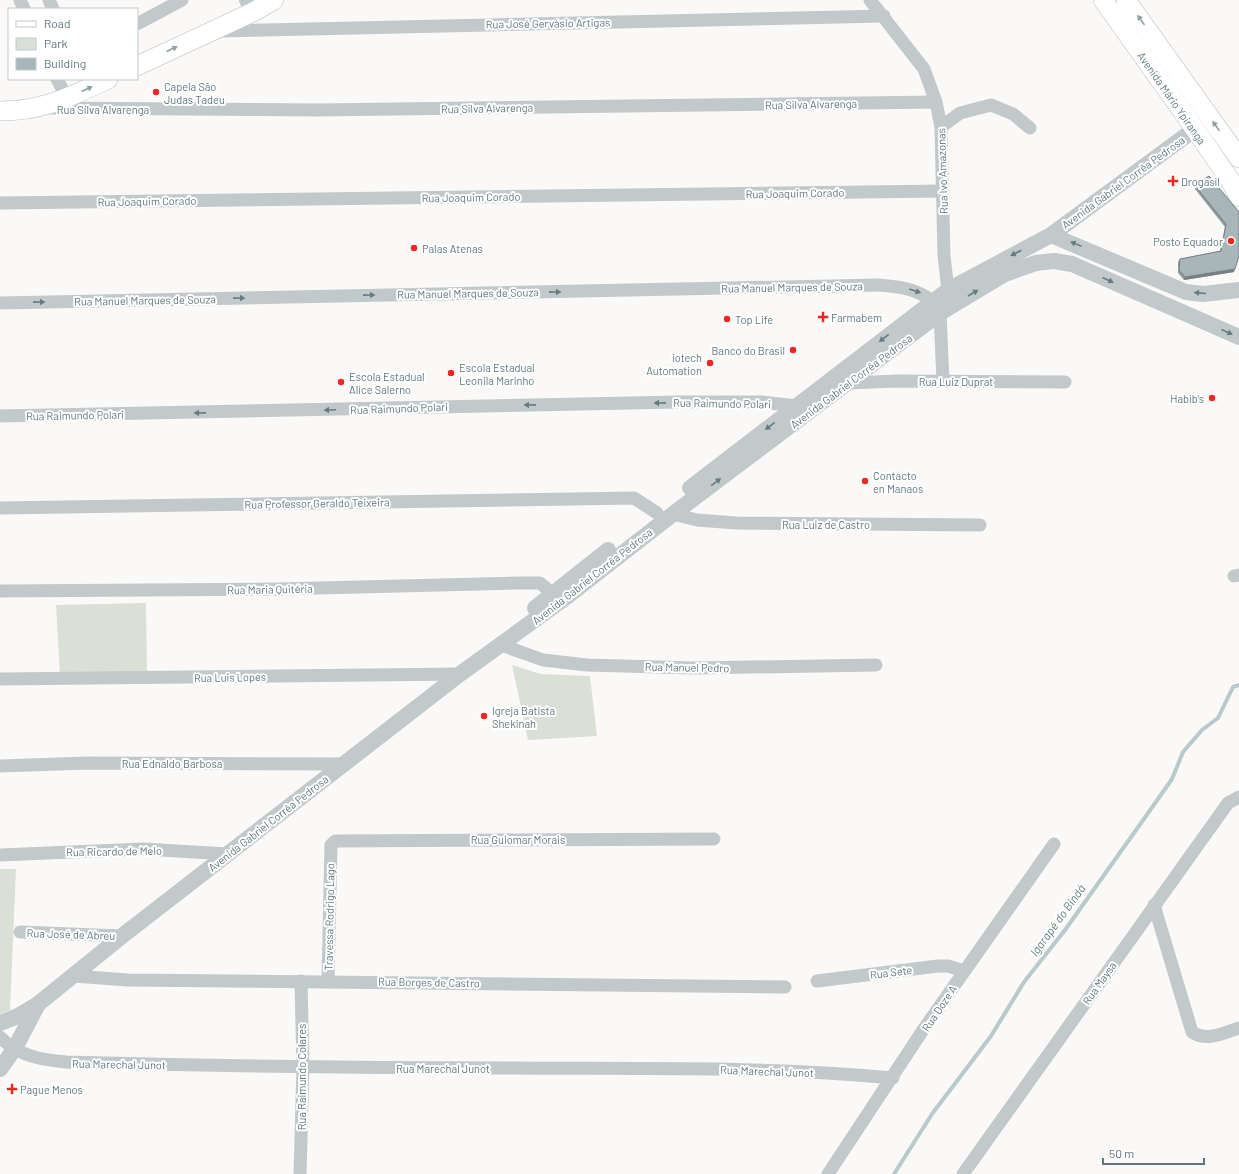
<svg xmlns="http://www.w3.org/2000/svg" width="1239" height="1174" font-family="Barlow,sans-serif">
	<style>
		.green { fill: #dbe0d6 }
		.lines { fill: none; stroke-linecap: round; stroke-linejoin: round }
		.stream { stroke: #b9cacc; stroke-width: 4 }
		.secondary-casing { stroke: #b4bdc0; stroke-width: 20 }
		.minor { stroke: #c2c9cb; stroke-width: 13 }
		.tertiary { stroke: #c2c9cb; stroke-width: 16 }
		.secondary { stroke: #fff; stroke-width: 19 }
		.wall { fill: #909d9f }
		.shaded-wall { fill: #767f82 }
		.building { fill: #a8b6b9; stroke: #767f82 }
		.oneway { fill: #8ea0a5 }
		.oneway2 { fill: #637b82 }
		.poi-dot { fill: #ef2621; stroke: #fff; stroke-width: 1.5 }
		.labels { text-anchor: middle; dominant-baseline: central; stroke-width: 4; stroke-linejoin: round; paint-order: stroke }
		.street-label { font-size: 11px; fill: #5e777e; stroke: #fff }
		.poi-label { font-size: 11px; fill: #5e777e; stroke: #fff; text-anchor: start }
		.water-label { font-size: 12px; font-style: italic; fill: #5e7c7e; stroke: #fff }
	</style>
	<rect width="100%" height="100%" fill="#faf9f7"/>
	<g class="green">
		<path d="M146,603L147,676H60L56,605Z"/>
		<path d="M512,665L541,674L590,676L597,736L528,740Z"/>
		<path d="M0,869H16L10,1010L0,1014Z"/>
	</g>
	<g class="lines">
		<path class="stream" d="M894,1174L932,1114L991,1036L1024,982L1065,930L1146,816L1172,779L1183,752L1202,730L1218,718L1233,687L1239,685"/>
		<defs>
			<g id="secondary">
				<path d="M1103,0L1195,129L1230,180L1239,197"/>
				<path d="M1126,0L1239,158"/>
				<path d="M137,66L253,12L274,0"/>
				<path d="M0,111C44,111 69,97 108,79"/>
			</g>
		</defs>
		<use href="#secondary" class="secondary-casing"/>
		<g class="minor">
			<path d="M20,0L24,9"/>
			<path d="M49,0L53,9"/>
			<path d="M870,0L924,69L936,102L941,127L944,256L948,290"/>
			<path d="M137,24L182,0"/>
			<path d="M218,31L884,16"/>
			<path d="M57,79L67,98"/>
			<path d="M48,108L318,110L936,102"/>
			<path d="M941,127L960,113L991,105L1013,114L1030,128"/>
			<path d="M0,203L943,191"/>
			<path d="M0,303L878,285C901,287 914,288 933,301"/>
			<path d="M940,313L943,381"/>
			<path d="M847,383L898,381L1065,382"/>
			<path d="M0,416L679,402H761L797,406"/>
			<path d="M0,508L634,498L657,513"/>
			<path d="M673,514L697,520L736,523L980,525"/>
			<path d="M1234,576L1239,575"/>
			<path d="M0,591L278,589L517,583H540L552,593"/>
			<path d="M501,645L543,660L587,665L695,668L876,665"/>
			<path d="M0,679L460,674"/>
			<path d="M0,766L87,763L344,764"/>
			<path d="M0,855L143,849L228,854"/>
			<path d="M1154,905L1192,1032C1207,1042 1223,1033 1239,1028"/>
			<path d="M20,932L122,936"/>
			<path d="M73,976L128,980L785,987"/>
			<path d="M328,981L331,845L335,841L714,839"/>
			<path d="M817,981L938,966H948L964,971"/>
			<path d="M0,1037C18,1056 42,1060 66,1062C216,1066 365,1068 515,1068C641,1069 767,1066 893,1078"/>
			<path d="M300,1174L303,1067L301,981"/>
			<path d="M828,1174L923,1030L1054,844"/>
			<path d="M963,1174L1228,803L1239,797"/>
		</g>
		<g class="tertiary">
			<path d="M247,0L253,12"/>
			<path d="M1051,235L1186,292L1203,294L1239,290"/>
			<path d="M690,488L948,290L1051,235L1195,129"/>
			<path d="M535,608L608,550"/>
			<path d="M0,1023L18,1016L38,1004L122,936L460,674L569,595L673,514L940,313L1005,274L1036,263L1054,261L1072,264L1239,337"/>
			<path d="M0,1069L15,1048L38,1004"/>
		</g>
		<use href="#secondary" class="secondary"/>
	</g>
	<path class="wall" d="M1196,187L1239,212L1234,272L1184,280L1178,273V262L1180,259L1220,251L1225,227L1195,189Z"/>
	<path class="shaded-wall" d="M1235,269L1234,272L1184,280L1185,277Z"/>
	<path class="building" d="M1209,176L1239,212V256L1235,269L1185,277L1179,270L1180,259L1221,251L1226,224L1196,187L1201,181Z"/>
	<defs><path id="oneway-solid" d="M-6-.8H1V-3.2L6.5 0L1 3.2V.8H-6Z"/></defs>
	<g class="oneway">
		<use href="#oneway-solid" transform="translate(1141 20) rotate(-125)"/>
		<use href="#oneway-solid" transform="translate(172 49) rotate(-25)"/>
		<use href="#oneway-solid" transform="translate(87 89) rotate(-25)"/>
		<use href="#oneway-solid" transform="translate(1216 126) rotate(-126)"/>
	</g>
	<g class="oneway2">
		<use href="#oneway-solid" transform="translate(1076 244) rotate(-158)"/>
		<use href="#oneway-solid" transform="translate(1016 253) rotate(153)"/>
		<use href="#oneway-solid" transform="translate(1108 280) rotate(24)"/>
		<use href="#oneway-solid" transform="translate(915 291) rotate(19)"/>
		<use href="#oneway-solid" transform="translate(555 292) rotate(-1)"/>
		<use href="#oneway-solid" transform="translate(973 293) rotate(-31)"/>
		<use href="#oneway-solid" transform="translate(1200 293) rotate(-175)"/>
		<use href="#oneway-solid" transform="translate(369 295) rotate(-1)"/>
		<use href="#oneway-solid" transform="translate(239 298) rotate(-1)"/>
		<use href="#oneway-solid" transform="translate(39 302) rotate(-1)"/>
		<use href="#oneway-solid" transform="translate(1227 332) rotate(24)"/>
		<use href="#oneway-solid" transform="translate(884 338) rotate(142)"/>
		<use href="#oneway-solid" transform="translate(660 403) rotate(179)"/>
		<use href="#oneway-solid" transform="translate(530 405) rotate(179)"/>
		<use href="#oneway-solid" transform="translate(330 410) rotate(178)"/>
		<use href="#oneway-solid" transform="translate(200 413) rotate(179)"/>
		<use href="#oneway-solid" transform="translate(770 426) rotate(143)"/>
		<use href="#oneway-solid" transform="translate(716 482) rotate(-37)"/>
	</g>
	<g class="poi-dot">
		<circle cx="156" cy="92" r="4"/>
		<path d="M1171 175h4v4h4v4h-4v4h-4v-4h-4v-4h4z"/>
		<circle cx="1231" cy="241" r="4"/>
		<circle cx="414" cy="248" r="4"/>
		<path d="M821 311h4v4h4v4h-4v4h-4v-4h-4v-4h4z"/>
		<circle cx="727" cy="319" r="4"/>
		<circle cx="793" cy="350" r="4"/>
		<circle cx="710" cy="363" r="4"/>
		<circle cx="451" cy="373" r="4"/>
		<circle cx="341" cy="382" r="4"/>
		<circle cx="1212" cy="398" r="4"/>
		<circle cx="865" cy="481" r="4"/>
		<circle cx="484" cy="716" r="4"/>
		<path d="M10 1083h4v4h4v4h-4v4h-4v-4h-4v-4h4z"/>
	</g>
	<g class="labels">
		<g class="street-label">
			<text transform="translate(548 23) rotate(-1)">Rua José Gervásio Artigas</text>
			<text transform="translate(1172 98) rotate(55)">Avenida Mário Ypiranga</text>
			<text transform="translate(811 104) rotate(-1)">Rua Silva Alvarenga</text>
			<text transform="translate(487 108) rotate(-1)">Rua Silva Alvarenga</text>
			<text x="103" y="109">Rua Silva Alvarenga</text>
			<text transform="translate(942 171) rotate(-92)">Rua Ivo Amazonas</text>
			<text transform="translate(1123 182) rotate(-36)">Avenida Gabriel Corrêa Pedrosa</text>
			<text transform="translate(795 193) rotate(-1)">Rua Joaquim Corado</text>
			<text transform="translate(471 197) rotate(-1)">Rua Joaquim Corado</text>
			<text transform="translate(147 201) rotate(-1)">Rua Joaquim Corado</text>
			<text transform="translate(792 287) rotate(-1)">Rua Manuel Marques de Souza</text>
			<text transform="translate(468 293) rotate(-1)">Rua Manuel Marques de Souza</text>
			<text transform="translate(145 300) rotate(-1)">Rua Manuel Marques de Souza</text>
			<text transform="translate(851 381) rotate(-37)">Avenida Gabriel Corrêa Pedrosa</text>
			<text x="956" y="381">Rua Luiz Duprat</text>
			<text transform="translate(722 403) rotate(1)">Rua Raimundo Polari</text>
			<text transform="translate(399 408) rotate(-2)">Rua Raimundo Polari</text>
			<text transform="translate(75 415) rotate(-1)">Rua Raimundo Polari</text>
			<text transform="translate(317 503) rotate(-1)">Rua Professor Geraldo Teixeira</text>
			<text x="826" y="524">Rua Luiz de Castro</text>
			<text transform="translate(592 576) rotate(-38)">Avenida Gabriel Corrêa Pedrosa</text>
			<text transform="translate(270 589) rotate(-1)">Rua Maria Quitéria</text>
			<text transform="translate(687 667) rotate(1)">Rua Manuel Pedro</text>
			<text transform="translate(230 677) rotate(-1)">Rua Luis Lopes</text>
			<text x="172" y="763">Rua Ednaldo Barbosa</text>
			<text transform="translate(268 823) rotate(-38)">Avenida Gabriel Corrêa Pedrosa</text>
			<text x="518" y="839">Rua Guiomar Morais</text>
			<text transform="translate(114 851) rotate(-1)">Rua Ricardo de Melo</text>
			<text transform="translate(329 917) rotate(-89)">Travessa Rodrigo Lago</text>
			<text transform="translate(71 934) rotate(2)">Rua José de Abreu</text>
			<text transform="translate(891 972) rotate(-7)">Rua Sete</text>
			<text transform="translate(429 982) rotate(1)">Rua Borges de Castro</text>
			<text transform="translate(1099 983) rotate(-55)">Rua Maysa</text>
			<text transform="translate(939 1008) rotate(-56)">Rua Doze A</text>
			<text transform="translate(119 1064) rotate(1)">Rua Marechal Junot</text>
			<text x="443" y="1068">Rua Marechal Junot</text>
			<text transform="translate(767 1071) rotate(2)">Rua Marechal Junot</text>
			<text transform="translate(301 1077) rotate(-90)">Rua Raimundo Colares</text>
		</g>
		<g class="poi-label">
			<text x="164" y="86">Capela São<tspan x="164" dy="13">Judas Tadeu</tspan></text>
			<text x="1181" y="181">Drogasil</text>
			<text x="1223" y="241" text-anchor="end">Posto Equador</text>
			<text x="422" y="248">Palas Atenas</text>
			<text x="831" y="317">Farmabem</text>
			<text x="735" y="319">Top Life</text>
			<text x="785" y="350" text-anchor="end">Banco do Brasil</text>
			<text x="702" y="357" text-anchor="end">iotech<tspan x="702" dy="13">Automation</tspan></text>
			<text x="459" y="367">Escola Estadual<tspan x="459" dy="13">Leonila Marinho</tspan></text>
			<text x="349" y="376">Escola Estadual<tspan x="349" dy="13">Alice Salerno</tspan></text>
			<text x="1204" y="398" text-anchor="end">Habib's</text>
			<text x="873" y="475">Contacto<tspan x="873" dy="13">en Manaos</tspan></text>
			<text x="492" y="710">Igreja Batista<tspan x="492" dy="13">Shekinah</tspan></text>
			<text x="20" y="1089">Pague Menos</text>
		</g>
		<g class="water-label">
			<text transform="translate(1057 920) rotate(-54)">Igarapé do Bindá</text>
		</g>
	</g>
	<rect x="8" y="8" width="130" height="72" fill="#ffffff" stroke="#bfc9cb"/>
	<rect x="16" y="21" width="20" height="6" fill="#ffffff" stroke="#bfc9cb"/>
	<text x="44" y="28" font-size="12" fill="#5e777e">Road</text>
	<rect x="16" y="38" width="20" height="12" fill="#dbe0d6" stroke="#bfc9cb"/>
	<text x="44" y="48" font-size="12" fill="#5e777e">Park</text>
	<rect x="16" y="58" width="20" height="12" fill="#a8b6b9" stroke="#bfc9cb"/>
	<text x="44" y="68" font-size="12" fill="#5e777e">Building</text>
	<path d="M1103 1158v6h101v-6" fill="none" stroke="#5e777e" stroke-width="2"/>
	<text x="1109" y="1158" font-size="12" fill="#5e777e" stroke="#ffffff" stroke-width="3" paint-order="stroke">50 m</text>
</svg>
